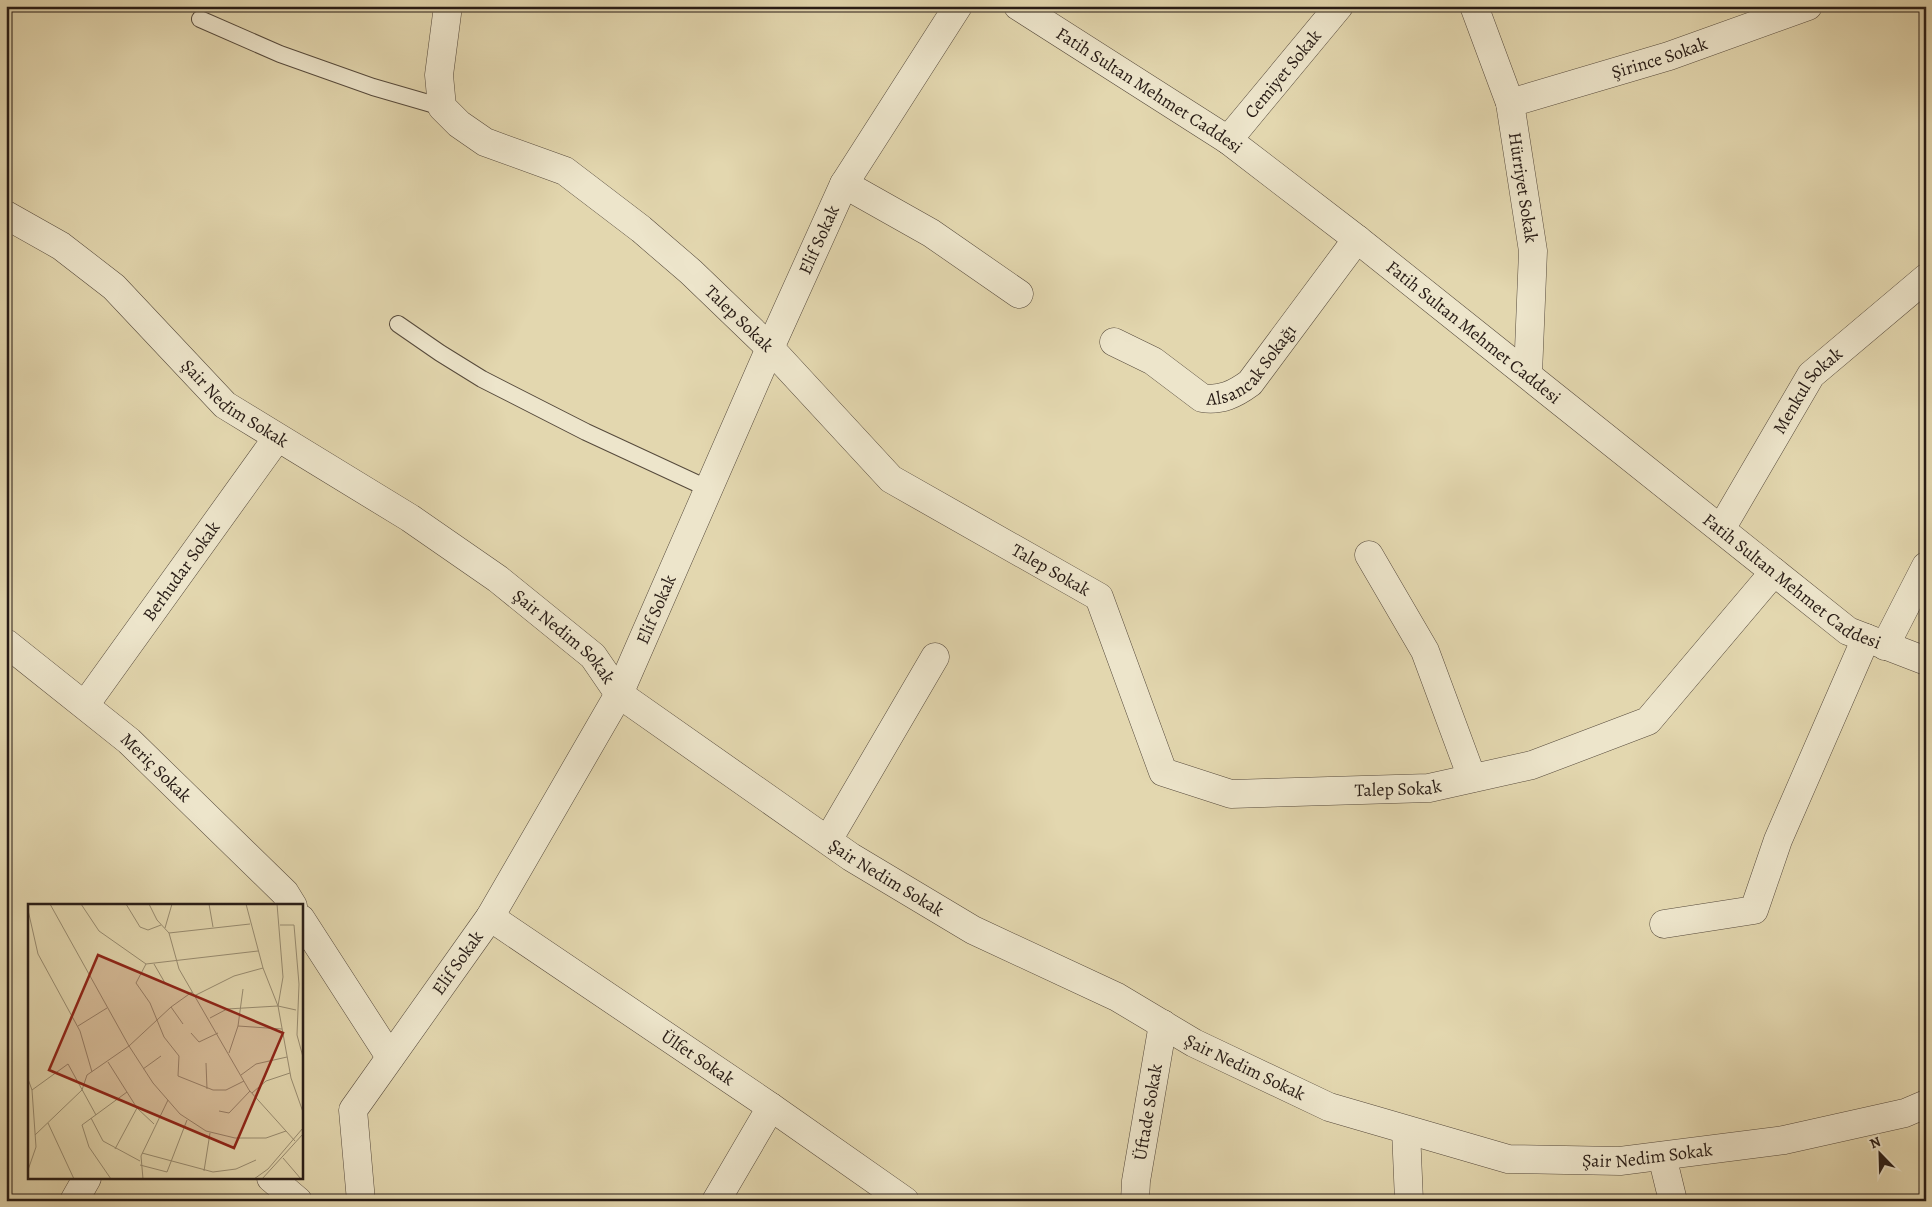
<svg xmlns="http://www.w3.org/2000/svg" width="1932" height="1207" font-family="Alegreya,serif">
	<style>
		.lines { fill: none; stroke-linecap: round; stroke-linejoin: round }
		.lane-casing { stroke: #564a3c; stroke-width: 18 }
		.street-casing { stroke: #564a3c; stroke-width: 29 }
		.lane { stroke: #ede5cb; stroke-width: 16 }
		.street { stroke: #ede5cb; stroke-width: 28 }
		.labels { text-anchor: middle; dominant-baseline: central; stroke-width: 5; stroke-linejoin: round; paint-order: stroke }
		.street-label { font-size: 18px; fill: #271b15; stroke: #ede5cb }
		.inset-road { fill: none; stroke: #988c71; stroke-width: 1 }
		.view { fill: #8f2418; fill-opacity: 0.15; stroke: #8f2418; stroke-width: 2.5 }
		.inset-edge { fill: none; stroke: #271b15; stroke-width: 2.5 }
	</style>
	<rect width="100%" height="100%" fill="#e3d7af"/>
	<filter id="stains"><feTurbulence type="fractalNoise" baseFrequency=".004" numOctaves="4"/><feColorMatrix values="0 0 0 0 .2 0 0 0 0 .09 0 0 0 0 .02 0 0 0 .5 -.17"/></filter>
	<radialGradient id="worn" r=".72"><stop offset=".6" stop-color="#630" stop-opacity="0"/><stop offset="1" stop-color="#630" stop-opacity=".3"/></radialGradient>
	<g class="lines">
		<defs>
			<g id="lane">
				<path d="M200,19L280,54L373,87L442,107"/>
				<path d="M398,324L440,353L482,379L586,432L709,489"/>
			</g>
			<g id="street">
				<path id="s1" d="M448,6L439,75L442,107L459,124L485,142L565,171L641,229L691,272L770,348L891,479L1099,597L1163,772L1231,794L1429,788L1532,765L1648,721L1774,572"/>
				<path id="s2" d="M1018,6L1228,140L1357,239L1848,631L1926,661"/>
				<path id="s3" d="M1474,6L1510,103L1533,251L1528,374"/>
				<path id="s4" d="M1510,103L1669,56L1808,6"/>
				<path id="s5" d="M1228,140L1339,6"/>
				<path d="M844,184L931,233L1019,294"/>
				<path id="s6" d="M6,215L61,246L114,287L225,405L410,518L498,579L593,656L619,694L851,857L973,930L1117,997L1194,1043L1329,1107L1508,1159L1620,1161L1784,1140L1905,1113L1926,1104"/>
				<path id="s7" d="M1114,342L1153,361L1202,398C1221,401 1235,394 1250,383L1357,239"/>
				<path id="s8" d="M1721,529L1811,375L1926,278"/>
				<path d="M1369,555L1425,651L1472,778"/>
				<path id="s9" d="M6,643L129,741L285,893L293,906"/>
				<path d="M1885,646L1926,566"/>
				<path id="s10" d="M85,705L277,438"/>
				<path d="M828,840L935,657"/>
				<path id="s11" d="M490,917L771,1107L905,1201"/>
				<path d="M301,919L390,1057"/>
				<path d="M1664,924L1754,910L1778,840L1866,638"/>
				<path d="M1406,1130L1409,1201"/>
				<path d="M1662,1156L1673,1201"/>
				<path d="M271,1178L298,1201"/>
				<path d="M74,1201L87,1178"/>
				<path id="s12" d="M361,1201L353,1110L490,917L619,694L770,348L844,184L958,6"/>
				<path d="M716,1201L771,1107"/>
				<path id="s13" d="M1135,1201L1136,1181L1163,1024"/>
			</g>
		</defs>
		<use href="#lane" class="lane-casing"/>
		<use href="#street" class="street-casing"/>
		<use href="#lane" class="lane"/>
		<use href="#street" class="street"/>
	</g>
	<g class="labels">
		<g class="street-label">
			<text stroke="none"><textPath href="#s4" startOffset="156">Şirince Sokak</textPath></text>
			<text stroke="none"><textPath href="#s5" startOffset="86">Cemiyet Sokak</textPath></text>
			<text stroke="none"><textPath href="#s2" startOffset="156">Fatih Sultan Mehmet Caddesi</textPath></text>
			<text stroke="none"><textPath href="#s3" startOffset="189">Hürriyet Sokak</textPath></text>
			<text stroke="none"><textPath href="#s12" startOffset="1082">Elif Sokak</textPath></text>
			<text stroke="none"><textPath href="#s1" startOffset="471">Talep Sokak</textPath></text>
			<text stroke="none"><textPath href="#s2" startOffset="561">Fatih Sultan Mehmet Caddesi</textPath></text>
			<text stroke="none"><textPath href="#s7" startOffset="168">Alsancak Sokağı</textPath></text>
			<text stroke="none"><textPath href="#s8" startOffset="164">Menkul Sokak</textPath></text>
			<text stroke="none"><textPath href="#s6" startOffset="299">Şair Nedim Sokak</textPath></text>
			<text stroke="none"><textPath href="#s1" startOffset="876">Talep Sokak</textPath></text>
			<text stroke="none"><textPath href="#s10" startOffset="165">Berhudar Sokak</textPath></text>
			<text stroke="none"><textPath href="#s2" startOffset="966">Fatih Sultan Mehmet Caddesi</textPath></text>
			<text stroke="none"><textPath href="#s12" startOffset="678">Elif Sokak</textPath></text>
			<text stroke="none"><textPath href="#s6" startOffset="704">Şair Nedim Sokak</textPath></text>
			<text stroke="none"><textPath href="#s9" startOffset="195">Meriç Sokak</textPath></text>
			<text stroke="none"><textPath href="#s1" startOffset="1356">Talep Sokak</textPath></text>
			<text stroke="none"><textPath href="#s6" startOffset="1109">Şair Nedim Sokak</textPath></text>
			<text stroke="none"><textPath href="#s12" startOffset="272">Elif Sokak</textPath></text>
			<text stroke="none"><textPath href="#s11" startOffset="251">Ülfet Sokak</textPath></text>
			<text stroke="none"><textPath href="#s6" startOffset="1515">Şair Nedim Sokak</textPath></text>
			<text stroke="none"><textPath href="#s13" startOffset="90">Üftade Sokak</textPath></text>
			<text stroke="none"><textPath href="#s6" startOffset="1934">Şair Nedim Sokak</textPath></text>
		</g>
	</g>
	<g transform="translate(28 904)">
		<rect width="275" height="275" fill="#e3d7af"/>
		<path class="inset-road" d="M22,0L101,142L125,179L152,210L178,227L207,234H238L258,227M53,0L71,27L118,60L230,47M98,0L112,23L120,26L133,21M121,0L129,16L141,29L151,65L221,186L267,237M181,0L185,23M218,0L235,64L250,102L263,174L275,208M249,0L255,73L250,102M0,6L10,50L52,127L64,168M252,21H266L271,80L269,131L275,153M137,24L144,0M141,29L222,20M118,60L108,79L122,99L136,133L151,152L150,172L185,186H198L216,177M126,60L137,79M166,92L206,72L235,64M143,103L155,120M182,114L199,105L250,102L268,106M50,122L79,104M210,122L254,125M163,129L171,138L190,129M201,149L210,122L215,85M80,158L109,204L126,220M178,159L179,185M115,165L133,152M213,171L228,160L259,153M0,175L4,186L8,243L0,266M4,186L40,160L68,211M224,189L238,177L262,169M191,207L201,209L222,187M63,214L75,237L112,257M20,219L46,275M7,231L54,186L59,171L101,142L143,103L164,88M87,245L109,204M114,249L185,268L208,265L228,256M255,254L273,275M112,261L139,268L159,216M176,267L182,229M83,275L61,243L54,221L99,188M115,275L113,252L140,196M226,275L240,265L275,224M234,275L275,230"/>
		<path class="view" d="M70,51L255,129L206,244L21,166Z"/>
		<rect width="275" height="275" class="inset-edge"/>
	</g>
	<rect width="1932" height="1207" fill="none" stroke="#e3d7af" stroke-width="25"/>
	<rect x="8" y="8" width="1917" height="1192" fill="none" stroke="#271b15" stroke-width="2.5"/>
	<rect x="12" y="12" width="1907" height="1182" fill="none" stroke="#271b15"/>
	<g transform="translate(1880 1154) rotate(337)" stroke="#ede5cb" stroke-width="4" paint-order="stroke">
	<path d="M0-4L9 19L0 12L-9 19Z" fill="#271b15"/>
	<text y="-8" font-size="14" font-weight="bold" text-anchor="middle" fill="#271b15">N</text>
	</g>
	<rect width="100%" height="100%" filter="url(#stains)"/>
	<rect width="100%" height="100%" fill="url(#worn)"/>
</svg>
